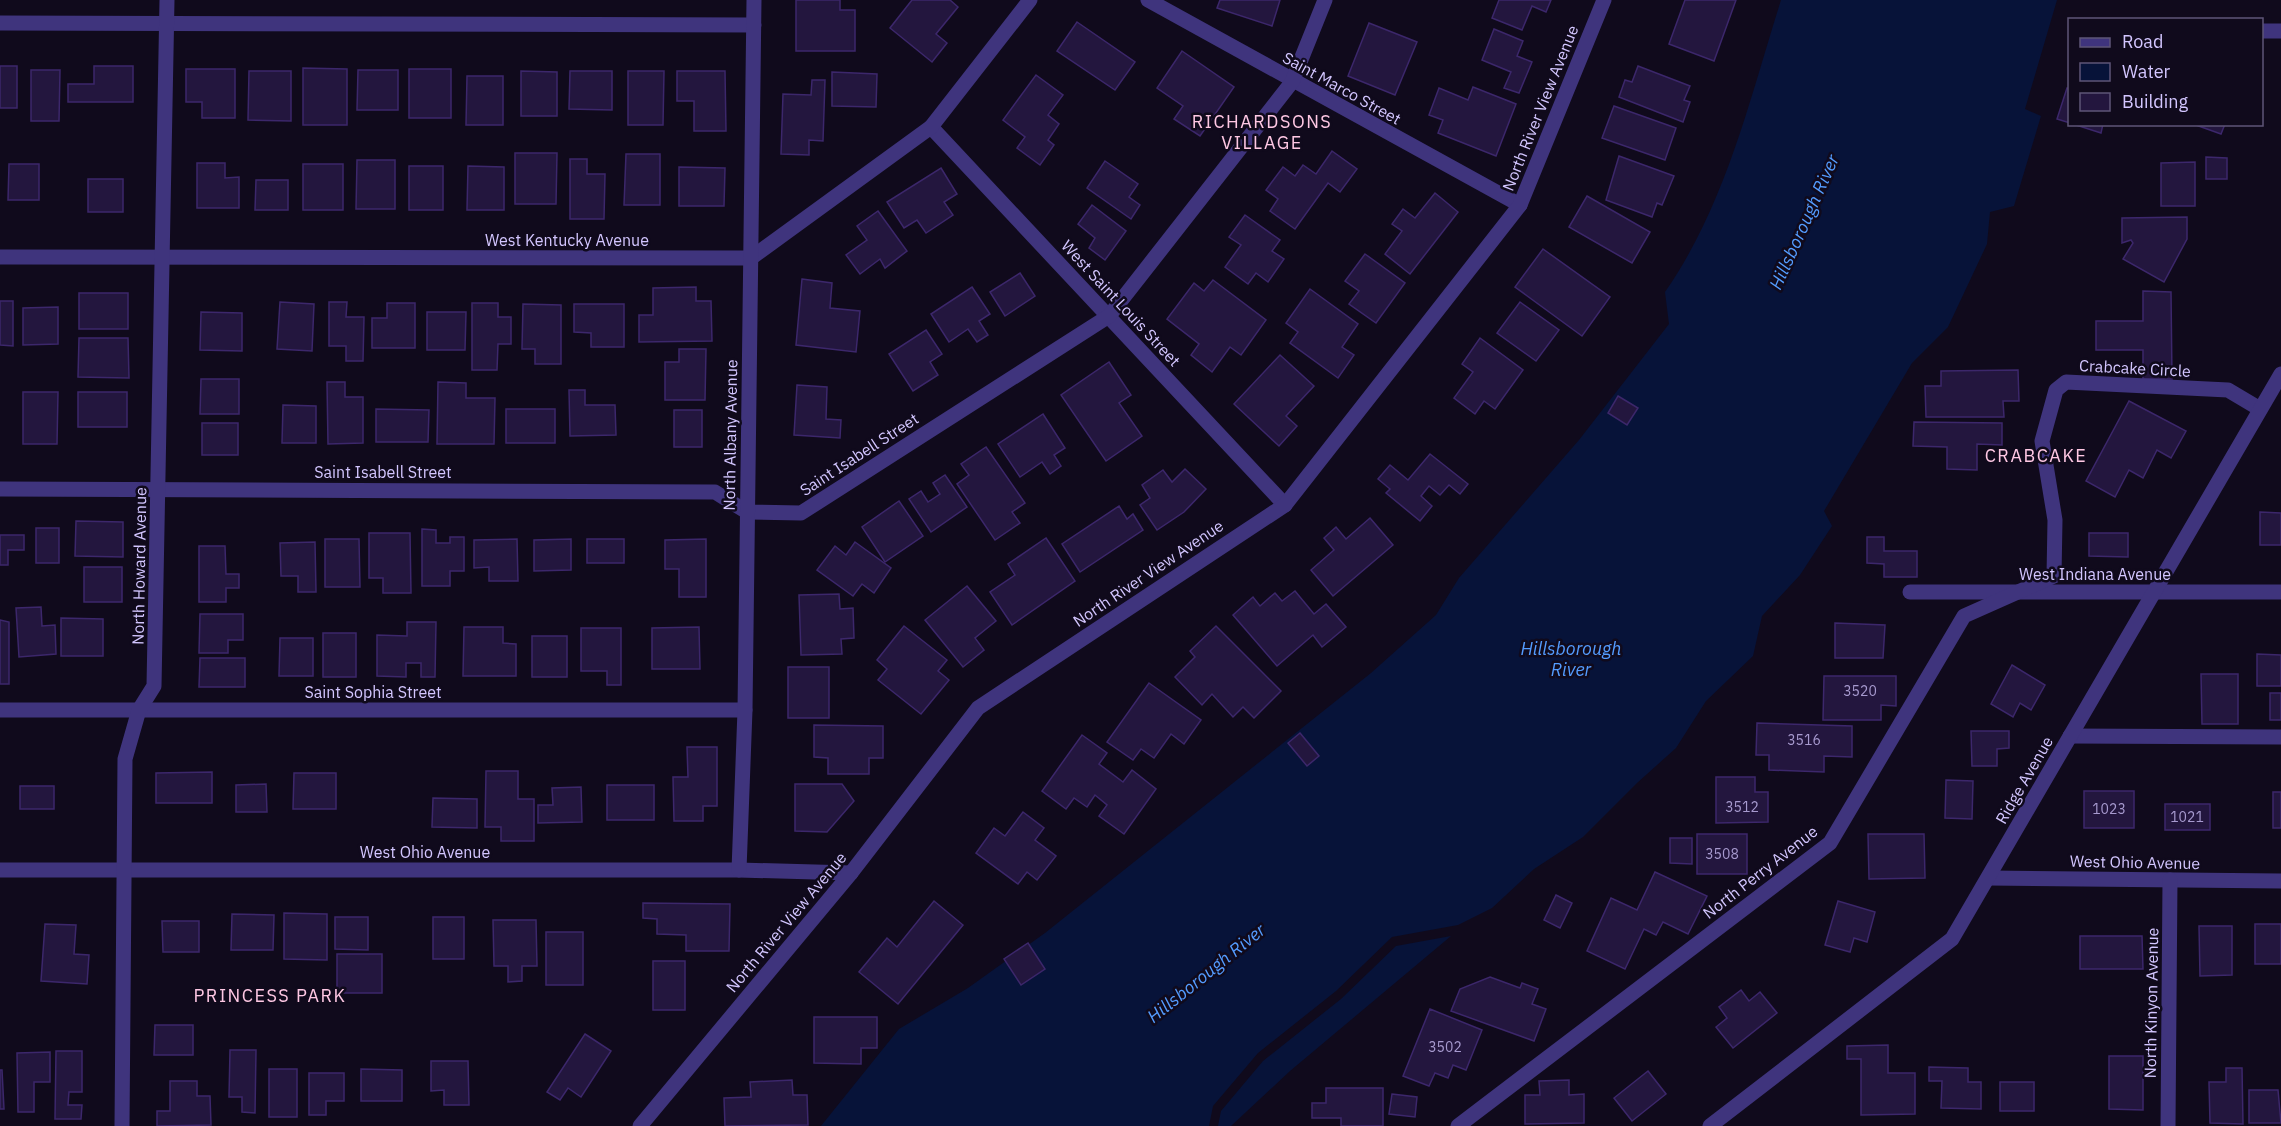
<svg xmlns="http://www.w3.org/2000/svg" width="2281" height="1126" font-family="'IBM Plex Sans',sans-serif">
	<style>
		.water { fill: #071339 }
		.building { fill: #23163e; stroke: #3c276b; stroke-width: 1.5 }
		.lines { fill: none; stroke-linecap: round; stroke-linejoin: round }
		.minor { stroke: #3f347d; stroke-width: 15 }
		.labels { text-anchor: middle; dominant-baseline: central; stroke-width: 5; stroke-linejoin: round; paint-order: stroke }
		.number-label { font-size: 14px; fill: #a79acf }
		.street-label { font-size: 16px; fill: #d3c6ff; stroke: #100a1c }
		.neighbourhood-label { font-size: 18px; letter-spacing: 1.5px; fill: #ffc8e4; stroke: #100a1c }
		.water-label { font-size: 18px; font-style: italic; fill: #549cff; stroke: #100a1c }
	</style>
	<rect width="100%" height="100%" fill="#100a1c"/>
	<g class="water">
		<path d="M1781,0H2057L2025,109L2041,116L2014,206L1990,212L1987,244L1948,327L1912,363L1824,511L1832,526L1800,575L1762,616L1753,656L1706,701L1676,748L1637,783L1583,837L1534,869L1492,908L1458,925L1392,937L1336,991L1258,1053L1213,1106L1209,1126H821L899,1029L968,988L1045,933L1371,673L1436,615L1459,578L1579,440L1669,324L1665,292C1726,204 1749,101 1781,0Z"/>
		<path d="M1451,936L1290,1071L1231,1126H1218L1221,1111L1263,1061L1341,999L1396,946Z"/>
	</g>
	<g class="building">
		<path d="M796,0H840V10H855V51H796Z"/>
		<path d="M912,0H950L958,7L936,34L947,43L932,62L890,28Z"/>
		<path d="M1220,0H1280L1272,26L1217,8Z"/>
		<path d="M1499,0H1551L1546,12L1532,6L1522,30L1492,18Z"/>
		<path d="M1685,0H1736L1714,61L1669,44Z"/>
		<path d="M1077,22L1135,62L1115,90L1057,51Z"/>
		<path d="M1369,23L1417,42L1395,95L1348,76Z"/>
		<path d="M1494,29L1523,41L1517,56L1532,62L1519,93L1504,88L1511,72L1482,60Z"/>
		<path d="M1182,51L1234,87L1200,136L1174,119L1183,106L1157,88Z"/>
		<rect x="0" y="66" width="17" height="42"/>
		<path d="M94,66H133V102H68V84H94Z"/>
		<path d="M1638,66L1690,86L1684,100L1690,102L1683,122L1619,97L1625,80L1632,82Z"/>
		<path d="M303,68L347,69V125H303Z"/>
		<path d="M186,69H235V118H202V102H186Z"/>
		<rect x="409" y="69" width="42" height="49"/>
		<path d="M31,70H60L59,121H31Z"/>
		<path d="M358,70H398V110H357Z"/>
		<path d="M249,71H291V121L248,120Z"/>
		<path d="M521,71L557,72V116H521Z"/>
		<path d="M570,71H612V110L569,109Z"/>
		<path d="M628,71H664L663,125H628Z"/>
		<path d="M677,71H725L726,131H694V101H677Z"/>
		<path d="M832,72L877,74L876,107L832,106Z"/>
		<path d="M1036,75L1063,95L1048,115L1059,124L1048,140L1054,145L1040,165L1017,148L1025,137L1003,120Z"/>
		<path d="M467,76H503V125H466Z"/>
		<path d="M812,80H825L823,141L809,140V155L781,154L783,94L811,95Z"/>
		<path d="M1473,87L1516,104L1496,156L1438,133L1443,120L1429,115L1439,88L1468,100Z"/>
		<path d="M2067,88H2070V123L2057,119Z"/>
		<path d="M1614,106L1676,128L1665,160L1602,138Z"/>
		<path d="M2073,124H2103L2101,133Z"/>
		<path d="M2193,124H2225L2221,134Z"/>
		<path d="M1332,151L1357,169L1340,192L1328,183L1295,229L1270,211L1278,199L1266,190L1283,167L1295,176L1303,165L1316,174Z"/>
		<path d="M515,153H557L556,204H515Z"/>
		<path d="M626,154H660V205H624Z"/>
		<path d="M1619,156L1674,176L1662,205L1657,203L1652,217L1606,200Z"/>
		<path d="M2206,157L2227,158V179H2206Z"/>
		<path d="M570,159H587V174H605L604,219H570Z"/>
		<path d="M357,160H395V209H356Z"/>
		<path d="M1105,161L1138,184L1129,197L1140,205L1131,219L1087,188Z"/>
		<path d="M2195,162V206H2161V163Z"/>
		<path d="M197,163H225V178L239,177V208H197Z"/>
		<path d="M9,164H39V200H8Z"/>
		<rect x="303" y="164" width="40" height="46"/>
		<rect x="409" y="166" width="34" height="44"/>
		<path d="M468,166L504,167V210H467Z"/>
		<path d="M679,167L725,168L724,206H679Z"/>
		<path d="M941,168L957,194L944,202L953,215L926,233L917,220L904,228L887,202Z"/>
		<rect x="88" y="179" width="35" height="33"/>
		<path d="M256,180H288V210H255Z"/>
		<path d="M1435,193L1458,212L1410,274L1385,254L1402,231L1392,224L1403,209L1415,218Z"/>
		<path d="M1587,196L1650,232L1632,263L1569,227Z"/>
		<path d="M1092,205L1126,231L1105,260L1089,248L1095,238L1078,224Z"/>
		<path d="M878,211L907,251L885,268L880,259L860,274L846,255L867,240L857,226Z"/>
		<path d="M1245,215L1280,240L1272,251L1284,259L1268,282L1256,273L1248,284L1225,267L1241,245L1229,237Z"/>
		<path d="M2187,217V239L2164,282L2123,259L2133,243L2131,240L2122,243V218Z"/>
		<path d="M1543,249L1610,297L1582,336L1515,287Z"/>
		<path d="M1365,254L1405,283L1376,323L1349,304L1359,291L1345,281Z"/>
		<path d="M1020,273L1035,296L1005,316L990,292Z"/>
		<path d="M802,279L832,283L830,308L860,311L856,352L796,345Z"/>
		<path d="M1213,280L1266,320L1241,355L1230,347L1212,372L1191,355L1199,344L1167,319L1194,283L1204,291Z"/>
		<path d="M696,287V301H711L712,341L639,342V315H653V288Z"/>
		<path d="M972,287L990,314L979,321L988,335L977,342L968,329L949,342L931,314Z"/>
		<path d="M1310,289L1358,324L1342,347L1354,355L1338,378L1290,343L1298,332L1286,323Z"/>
		<path d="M2143,291L2171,292L2172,379H2143V350H2096V321H2143Z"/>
		<rect x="79" y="293" width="49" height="36"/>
		<path d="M0,301H13V346L0,345Z"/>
		<path d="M280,302L314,304L312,351L277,349Z"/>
		<path d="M329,302H347L346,317H364L363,361H346V346H329Z"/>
		<path d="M1520,302L1559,330L1536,361L1497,333Z"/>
		<path d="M387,303H415V348H372V318H387Z"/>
		<path d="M472,303H498V317H511V344H498L497,370H472Z"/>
		<path d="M523,304L561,305V364H535V349H522Z"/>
		<path d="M574,304H624V347H591V333L574,332Z"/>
		<path d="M58,307V344L23,345V308Z"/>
		<path d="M201,312L242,313V351L200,350Z"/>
		<path d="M427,312H466L465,350H427Z"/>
		<path d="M926,330L942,354L930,362L938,375L913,391L889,354Z"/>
		<path d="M79,338H128L129,378L78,377Z"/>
		<path d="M1480,338L1523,370L1495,409L1484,401L1475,414L1454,398L1473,372L1462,364Z"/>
		<path d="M679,349H706L705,400H665V362H679Z"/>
		<path d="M1280,355L1314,386L1286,416L1297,426L1279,446L1234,404Z"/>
		<path d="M1109,362L1131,395L1119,403L1142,436L1106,461L1061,395Z"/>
		<path d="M2018,370L2019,401H2003L2004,417H1926L1925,386H1941V371Z"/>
		<path d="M201,379H239V414H200Z"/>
		<path d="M327,382H345V397H363V443L328,444Z"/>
		<path d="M438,382L466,383V398H495L494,444H437Z"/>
		<path d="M797,385L827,387L826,419L841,420L840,438L794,435Z"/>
		<path d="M569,390H585V405H615L616,435L570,436Z"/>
		<path d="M23,392H58L57,444H23Z"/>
		<rect x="78" y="392" width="49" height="35"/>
		<path d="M1618,396L1638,408L1627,425L1608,413Z"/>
		<path d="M2129,401L2186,431L2171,458L2157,450L2143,478L2129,470L2115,497L2086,481Z"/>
		<path d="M283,405L316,406V443H282Z"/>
		<path d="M376,409L429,410L428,442H376Z"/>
		<rect x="506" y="409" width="49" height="34"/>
		<rect x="674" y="410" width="28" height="37"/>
		<path d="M1043,414L1065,448L1054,455L1061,466L1050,474L1042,462L1020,477L998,444Z"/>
		<path d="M1914,422L2002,423V445L1977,444V470L1947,469V447L1913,446Z"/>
		<rect x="202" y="423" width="36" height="32"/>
		<path d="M986,447L1025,503L1012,512L1020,523L995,540L957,484L969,475L961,464Z"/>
		<path d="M1430,454L1468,484L1460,494L1449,485L1440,495L1429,486L1421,496L1432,506L1420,521L1386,493L1390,489L1378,479L1390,465L1408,480Z"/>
		<path d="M1185,469L1206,489L1184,512L1157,530L1140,505L1150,498L1142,485L1163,470L1172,482Z"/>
		<path d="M945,475L967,507L931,532L909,499L921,491L928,502L940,494L933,483Z"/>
		<path d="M899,501L923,536L885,562L862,527Z"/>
		<path d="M1119,506L1127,519L1133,514L1143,530L1080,572L1062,544Z"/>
		<path d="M2260,512L2281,513V545H2260Z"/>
		<path d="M1370,518L1393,545L1333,596L1311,570L1334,550L1324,538L1336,527L1346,539Z"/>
		<path d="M76,521L123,522V557L75,556Z"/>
		<rect x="36" y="528" width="23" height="35"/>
		<path d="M422,529L436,530V543H450V537H464V571H450V586H422Z"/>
		<path d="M369,533H410L411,593H383V578H369Z"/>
		<path d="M2089,533H2128V557L2089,556Z"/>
		<path d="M0,535H24V550H8V565H0Z"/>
		<path d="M1867,537H1884V551H1917V577H1884V564L1867,563Z"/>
		<path d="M1046,538L1075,581L1012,625L990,592L1015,575L1008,564Z"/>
		<path d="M325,539H359L360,587H325Z"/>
		<path d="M517,539L518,581H489V567L474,568V540Z"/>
		<path d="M571,539V570L534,571V540Z"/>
		<rect x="587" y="539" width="37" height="24"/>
		<path d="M706,539V597H679V569H665V540Z"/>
		<path d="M315,542L316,592H298V576H281L280,543Z"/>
		<path d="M855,542L891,568L874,593L862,584L853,596L817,570L835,546L846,555Z"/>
		<path d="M199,546H225L226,574H239V588H226V602H199Z"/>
		<rect x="84" y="567" width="38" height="35"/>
		<path d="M967,586L996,621L975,638L984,650L963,667L925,620Z"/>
		<path d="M1295,591L1314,614L1326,604L1346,627L1322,647L1313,635L1277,666L1233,615L1253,597L1260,606L1275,593L1282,601Z"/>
		<path d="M839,594L840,609L853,608L854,638L841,639L842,654L801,655L799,595Z"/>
		<path d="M41,607L42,626L55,625L56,654L19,657L16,608Z"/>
		<path d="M200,614H243V640H228V653H199Z"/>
		<path d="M61,618L103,619V656H61Z"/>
		<path d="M0,620L9,622V684H0Z"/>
		<path d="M407,622H436L435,677H421V663H406V677L377,676V635L407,636Z"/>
		<path d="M1835,623L1885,625L1883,658H1835Z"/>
		<path d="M904,626L947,660L938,671L949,680L921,714L878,680L887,669L877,660Z"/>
		<path d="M1216,626L1281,691L1254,718L1243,707L1233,717L1212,694L1202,705L1175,677L1195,657L1190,651Z"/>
		<path d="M464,627H503V643L516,644V676H463Z"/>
		<path d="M699,627L700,669H652V628Z"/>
		<path d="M581,628H621V685H607V671H581Z"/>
		<rect x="323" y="633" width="33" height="44"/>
		<rect x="532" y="636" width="35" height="41"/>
		<path d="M280,638H313V676H279Z"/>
		<path d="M2257,654L2281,655V686H2257Z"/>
		<path d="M200,658H245V687H199Z"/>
		<path d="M2012,665L2045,685L2031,710L2020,703L2013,717L1991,704Z"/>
		<rect x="788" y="667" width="41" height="51"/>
		<path d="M2201,674H2238V724H2202Z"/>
		<path d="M1824,676H1896V706L1881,705V720H1823Z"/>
		<path d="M1149,683L1201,720L1184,744L1171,734L1154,758L1141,749L1133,760L1107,742Z"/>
		<rect x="2270" y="693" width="11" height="27"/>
		<path d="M1757,723L1852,726V757L1824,756V772L1769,770V755H1756Z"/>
		<path d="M814,725L883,726V758H869V774H828V758L814,757Z"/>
		<path d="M1971,731H2009V748L1997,749V766H1972Z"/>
		<path d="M1300,733L1319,756L1307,766L1288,743Z"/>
		<path d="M1082,735L1107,753L1099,764L1123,782L1132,770L1156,789L1124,834L1099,816L1107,805L1095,795L1087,807L1074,798L1066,809L1042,791Z"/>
		<path d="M687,747H717V806H703V821H674L673,777H688Z"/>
		<path d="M486,771H518V799H534V841H501V827H485Z"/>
		<path d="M212,772V803H156V773Z"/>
		<path d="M294,773H336V809H293Z"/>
		<path d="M1716,777H1755V792H1768V822L1716,823Z"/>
		<path d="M1946,780L1973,781L1972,819L1945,818Z"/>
		<path d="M266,784L267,812H236V785Z"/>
		<path d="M795,784H842L854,801L827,832L795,831Z"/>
		<rect x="607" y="785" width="47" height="35"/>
		<rect x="20" y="786" width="34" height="23"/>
		<path d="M581,787L582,822L538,823V805H553L552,788Z"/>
		<rect x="2084" y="791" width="50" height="37"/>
		<rect x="2273" y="792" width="8" height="36"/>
		<path d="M433,798L477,799V828L432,827Z"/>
		<rect x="2165" y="804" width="45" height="26"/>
		<path d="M1023,812L1044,828L1035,840L1056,856L1037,880L1027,872L1018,884L976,853L994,828L1005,836Z"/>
		<rect x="1697" y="834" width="50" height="40"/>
		<path d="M1868,834H1924L1925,878L1869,879Z"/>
		<path d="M1670,838H1692V864L1670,863Z"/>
		<path d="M1655,872L1707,896L1688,934L1663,922L1656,935L1644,929L1625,969L1587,951L1611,898L1637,910Z"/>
		<path d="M1556,895L1572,903L1560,928L1544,920Z"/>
		<path d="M934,901L963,925L898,1004L859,972L887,938L897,947Z"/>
		<path d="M1838,901L1875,912L1867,942L1854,938L1850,952L1825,945Z"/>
		<path d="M643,903L730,904L729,951H686V935L657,934V919L643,918Z"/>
		<path d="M284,913L327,914V960L284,959Z"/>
		<path d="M232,914L274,915L273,950H231Z"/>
		<path d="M335,917H368V950L335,949Z"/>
		<rect x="433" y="917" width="31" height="42"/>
		<path d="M493,920H536L537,966H522V981L508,982V966H494Z"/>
		<path d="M162,921H199V952H163Z"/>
		<path d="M45,924L76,925L74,954L89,955L87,984L41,981Z"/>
		<rect x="2255" y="924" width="26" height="40"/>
		<path d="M2199,926H2232V975L2200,976Z"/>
		<rect x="546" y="932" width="37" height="53"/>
		<path d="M2080,936H2142L2143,969H2080Z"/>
		<path d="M1028,943L1045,969L1021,985L1004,959Z"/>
		<rect x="337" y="954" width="45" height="39"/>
		<rect x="653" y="961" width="32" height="49"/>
		<path d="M1490,977L1520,988L1522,983L1538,989L1532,1004L1546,1009L1534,1041L1451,1011L1460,989Z"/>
		<path d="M1741,990L1749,1001L1760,992L1777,1013L1733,1048L1716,1027L1727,1018L1719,1007Z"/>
		<path d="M1430,1009L1482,1030L1466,1070L1453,1065L1448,1078L1435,1073L1429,1086L1403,1076Z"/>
		<path d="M814,1017H877V1048H861V1064L814,1063Z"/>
		<path d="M155,1025H193V1055H154Z"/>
		<path d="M585,1034L611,1051L581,1097L568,1088L560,1100L547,1092Z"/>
		<path d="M1888,1045V1073H1915V1114L1861,1115V1059H1847V1046Z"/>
		<path d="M230,1050H256L255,1113L242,1112V1097H229Z"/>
		<path d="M56,1051H82V1092H69L68,1105H82L81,1119H55Z"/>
		<path d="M50,1052V1082H34V1112H18L17,1053Z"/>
		<path d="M2109,1056H2143V1110L2109,1109Z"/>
		<path d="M431,1061H468L469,1105H444V1090L431,1091Z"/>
		<path d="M1929,1067L1968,1068V1082H1981V1109L1941,1108L1942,1081H1929Z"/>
		<path d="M2226,1068H2242L2243,1124L2210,1123L2209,1082H2226Z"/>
		<rect x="269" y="1069" width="28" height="48"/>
		<path d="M361,1069L402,1070V1101H361Z"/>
		<path d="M0,1070H2L4,1109H0Z"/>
		<path d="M1648,1071L1666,1094L1632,1121L1614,1098Z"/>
		<path d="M309,1073H344V1101H326V1115H309Z"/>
		<path d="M792,1080L793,1095H807L808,1125L725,1126L724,1098L751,1097L750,1082Z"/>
		<path d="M1569,1080V1095L1584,1094V1123L1525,1124V1095H1540L1539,1081Z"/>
		<path d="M170,1081H197V1096H210L211,1125L157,1126V1111H170Z"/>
		<rect x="2000" y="1082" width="34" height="29"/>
		<path d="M1326,1088H1383V1126H1341V1118H1312V1103H1326Z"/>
		<path d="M2249,1090H2278L2281,1123H2249Z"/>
		<path d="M1392,1094L1417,1097L1415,1117L1389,1114Z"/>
	</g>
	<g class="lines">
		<g class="minor">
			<path d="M1148,0L1520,205"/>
			<path d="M0,23L754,25"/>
			<path d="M2262,31H2281"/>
			<path d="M931,127L1285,505"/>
			<path d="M0,257L751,258L931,127L1030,0"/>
			<path d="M0,489L715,492L747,512L801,513L1109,316L1292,82L1325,0"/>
			<path d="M1910,592H2281"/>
			<path d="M0,710H745"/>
			<path d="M2070,736L2281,737"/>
			<path d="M0,870H739L851,873"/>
			<path d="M739,870L745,710L754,0"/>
			<path d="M1988,878L2281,881"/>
			<path d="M122,1126L125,759L139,710L154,686L167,0"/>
			<path d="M640,1126L851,873L978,708L1285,505L1520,205L1604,0"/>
			<path d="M1458,1126L1830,843L1964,616L2054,576L2055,520L2042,441L2056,390L2066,382L2228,390L2260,409"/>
			<path d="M1710,1126L1952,939L2281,374"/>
			<path d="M2168,1126L2170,880"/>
		</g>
	</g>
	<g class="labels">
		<g class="number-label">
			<text x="1860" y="691">3520</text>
			<text x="1804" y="740">3516</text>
			<text x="1742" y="807">3512</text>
			<text x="2109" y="809">1023</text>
			<text x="2187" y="817">1021</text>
			<text x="1722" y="854">3508</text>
			<text x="1445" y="1047">3502</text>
		</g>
		<g class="street-label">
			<text transform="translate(1342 88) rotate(29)">Saint Marco Street</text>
			<text transform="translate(1540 108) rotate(-68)">North River View Avenue</text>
			<text x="567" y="240">West Kentucky Avenue</text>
			<text transform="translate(1121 303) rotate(47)">West Saint Louis Street</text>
			<text transform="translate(2135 368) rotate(3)">Crabcake Circle</text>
			<text transform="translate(730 435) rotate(-89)">North Albany Avenue</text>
			<text transform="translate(859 454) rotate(-33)">Saint Isabell Street</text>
			<text x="383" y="472">Saint Isabell Street</text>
			<text transform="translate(139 566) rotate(-89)">North Howard Avenue</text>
			<text transform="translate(1148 573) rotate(-34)">North River View Avenue</text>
			<text x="2095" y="574">West Indiana Avenue</text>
			<text x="373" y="692">Saint Sophia Street</text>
			<text transform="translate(2024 780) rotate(-60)">Ridge Avenue</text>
			<text x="425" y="852">West Ohio Avenue</text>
			<text transform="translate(2135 862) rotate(1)">West Ohio Avenue</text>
			<text transform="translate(1760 872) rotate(-38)">North Perry Avenue</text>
			<text transform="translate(786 922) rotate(-50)">North River View Avenue</text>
			<text transform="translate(2151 1003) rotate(-89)">North Kinyon Avenue</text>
		</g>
		<g class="neighbourhood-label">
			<text x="1262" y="121">RICHARDSONS<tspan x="1262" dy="21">VILLAGE</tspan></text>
			<text x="2036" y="455">CRABCAKE</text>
			<text x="270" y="995">PRINCESS PARK</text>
		</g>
		<g class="water-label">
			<text transform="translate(1804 222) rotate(-66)">Hillsborough River</text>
			<text x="1571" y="648">Hillsborough<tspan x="1571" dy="21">River</tspan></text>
			<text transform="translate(1206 973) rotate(-39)">Hillsborough River</text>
		</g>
	</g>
	<rect x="2068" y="18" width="195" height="108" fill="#100a1c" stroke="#5e5577" stroke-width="1.5"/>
	<rect x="2080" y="38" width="30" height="9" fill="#3f347d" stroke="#5e5577" stroke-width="1.5"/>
	<text x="2122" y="48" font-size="18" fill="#d3c6ff">Road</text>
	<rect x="2080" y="63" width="30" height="18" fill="#071339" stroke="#5e5577" stroke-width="1.5"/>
	<text x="2122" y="78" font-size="18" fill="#d3c6ff">Water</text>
	<rect x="2080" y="93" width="30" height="18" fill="#23163e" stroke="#5e5577" stroke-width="1.5"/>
	<text x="2122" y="108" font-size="18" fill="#d3c6ff">Building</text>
</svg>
